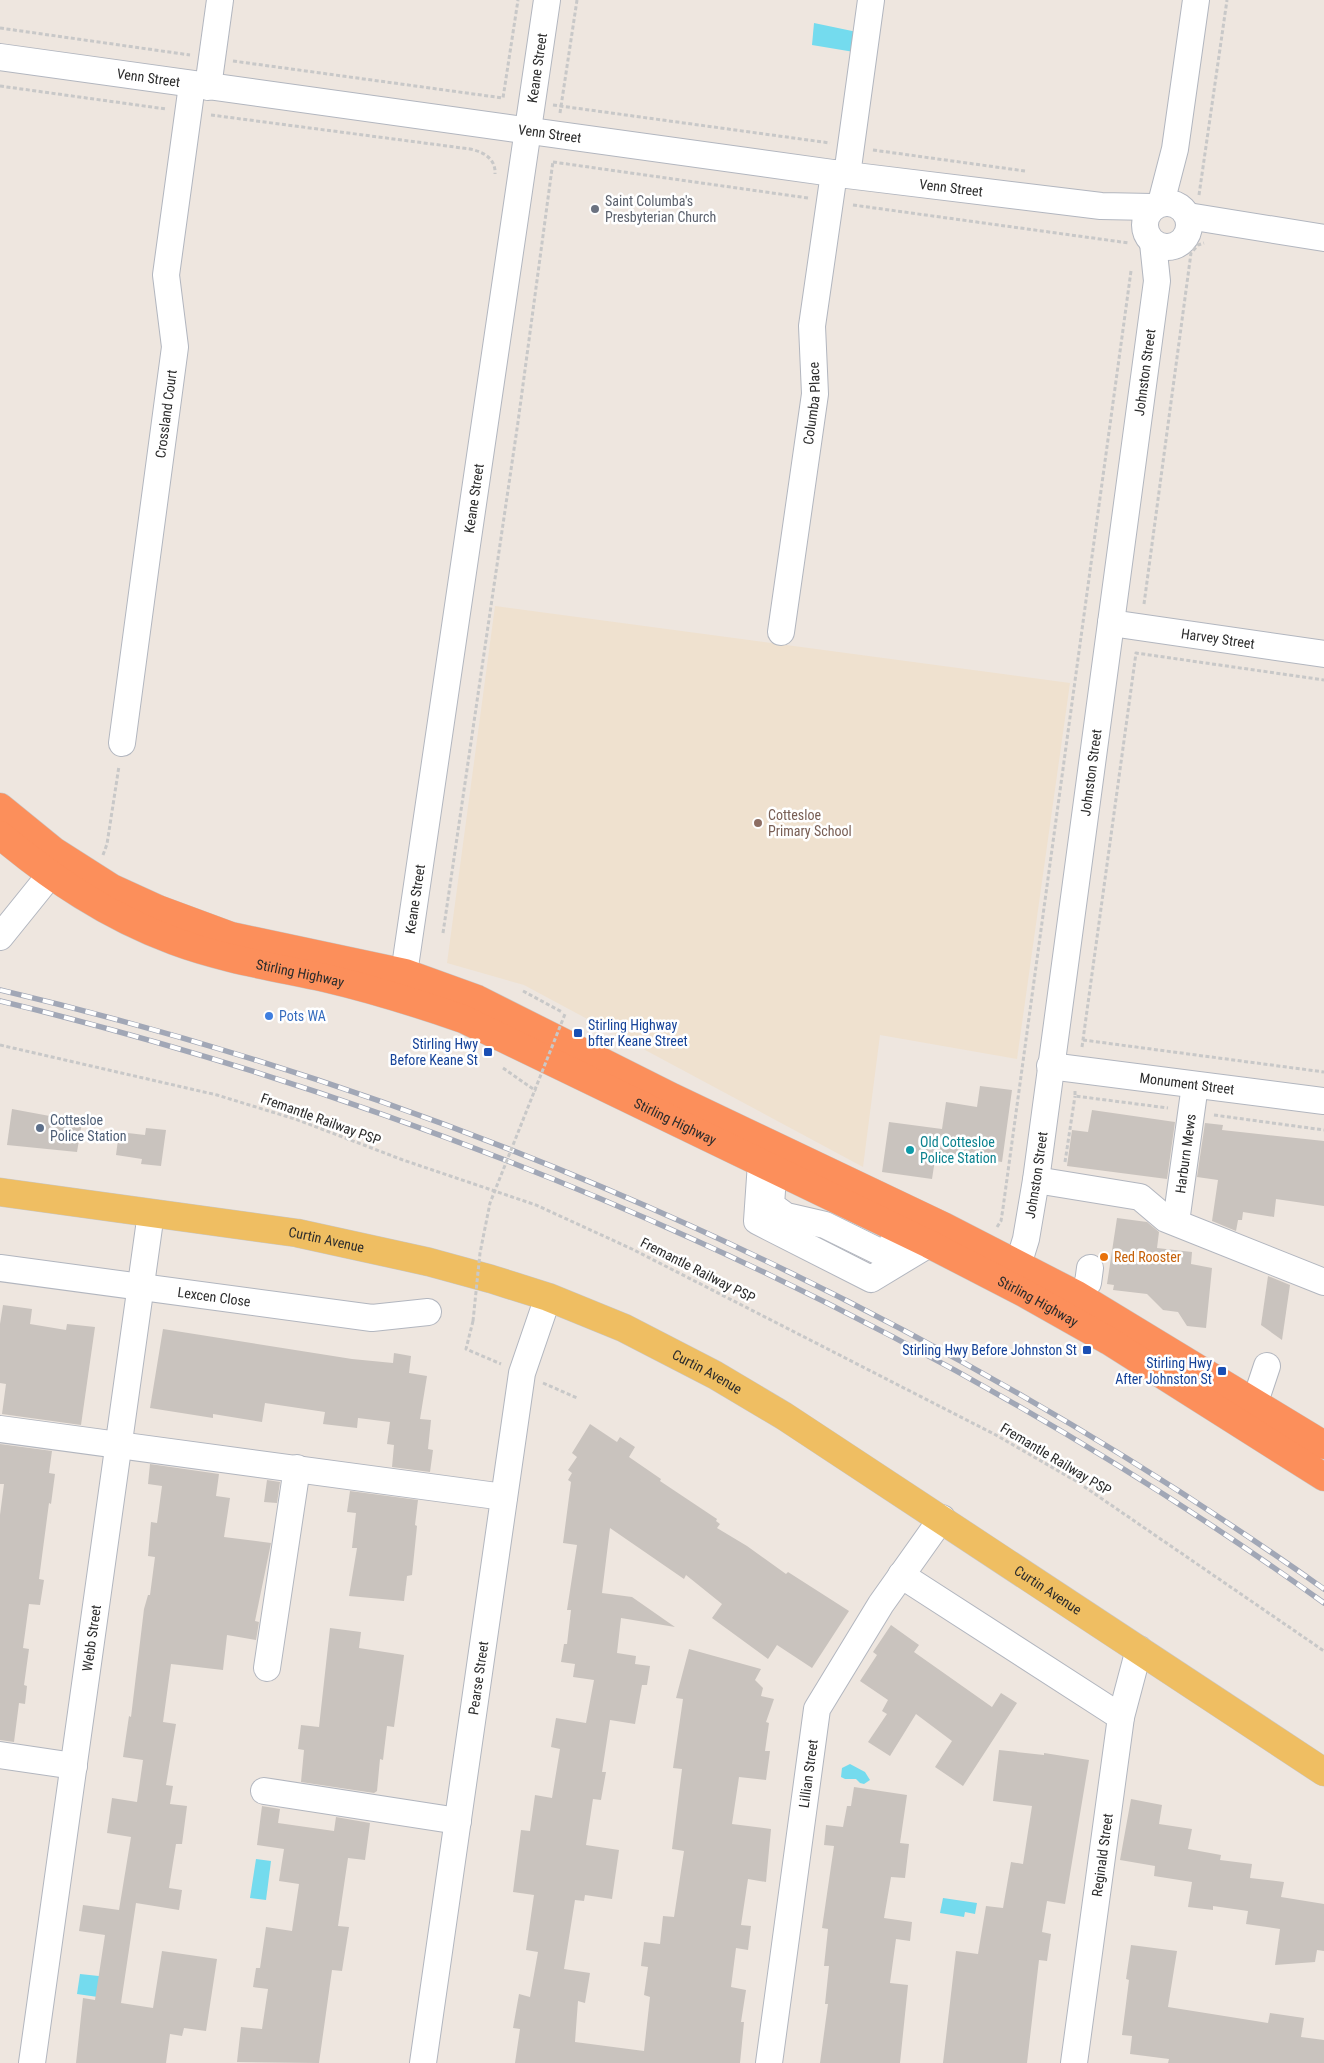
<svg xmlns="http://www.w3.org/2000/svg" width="1324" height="2063" font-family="'Roboto Condensed',sans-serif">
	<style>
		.education { fill: #efe1cf }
		.water { fill: #74dbee }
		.building { fill: #c9c3be }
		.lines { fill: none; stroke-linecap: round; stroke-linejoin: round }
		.minor-casing { stroke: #b2b6bf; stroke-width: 28 }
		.major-casing { stroke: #c8c8c8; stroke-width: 29 }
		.highway-casing { stroke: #c8c8c8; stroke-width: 29 }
		.path { stroke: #c8c8c8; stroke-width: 3; stroke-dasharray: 4 2.5; stroke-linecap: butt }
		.minor { stroke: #fff; stroke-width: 26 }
		.major { stroke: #efbe62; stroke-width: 28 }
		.highway { stroke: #fc8f5b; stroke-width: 28 }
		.rail-casing { stroke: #a1a7b6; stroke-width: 5.5 }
		.rail { stroke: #fff; stroke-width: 4; stroke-dasharray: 11; stroke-linecap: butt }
		.path-bridge { stroke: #c8c8c8; stroke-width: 3; stroke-dasharray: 4 2.5; stroke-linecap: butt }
		.worship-dot { fill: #6b7280; stroke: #fff; stroke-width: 2 }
		.education-dot { fill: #8d6e63; stroke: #fff; stroke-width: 2 }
		.shop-dot { fill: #3f7fe0; stroke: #fff; stroke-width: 2 }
		.transit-dot { fill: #1a4fb4; stroke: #fff; stroke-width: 2 }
		.service-dot { fill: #5c6f8a; stroke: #fff; stroke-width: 2 }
		.culture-dot { fill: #0f9aa8; stroke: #fff; stroke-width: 2 }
		.food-dot { fill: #e8710a; stroke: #fff; stroke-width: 2 }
		.labels { text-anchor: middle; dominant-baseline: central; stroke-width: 5; stroke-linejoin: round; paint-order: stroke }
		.street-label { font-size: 14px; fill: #2c2c2c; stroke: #fff }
		.worship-label { font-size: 14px; fill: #5b616d; stroke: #fff; text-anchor: start }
		.education-label { font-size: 14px; fill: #785e54; stroke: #fff; text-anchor: start }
		.shop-label { font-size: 14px; fill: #366cbe; stroke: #fff; text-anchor: start }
		.transit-label { font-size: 14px; fill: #164399; stroke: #fff; text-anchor: end }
		.service-label { font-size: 14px; fill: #4e5e75; stroke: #fff; text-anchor: start }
		.culture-label { font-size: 14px; fill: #0d838f; stroke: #fff; text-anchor: start }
		.food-label { font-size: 14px; fill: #c56008; stroke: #fff; text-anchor: start }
	</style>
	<rect width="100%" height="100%" fill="#eee6df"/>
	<path class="education" d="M495,606L1070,683L1017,1059L880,1035L863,1167L524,985L447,963Z"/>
	<g class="water">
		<path d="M814,23L857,32L854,52L812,45Z"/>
		<path d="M850,1764L865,1772L870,1780L864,1784L860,1783L856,1779H845L841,1777L842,1768Z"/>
		<path d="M256,1859L271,1861L266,1900L250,1898Z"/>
		<path d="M943,1898L977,1903L975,1914L965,1912L964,1917L940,1913Z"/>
		<path d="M80,1974L108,1977L105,1998L77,1994Z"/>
	</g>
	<g class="building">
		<path d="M980,1086L1012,1090L1002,1162L936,1153L932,1179L882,1172L889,1122L942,1129L946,1102L977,1107Z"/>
		<path d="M12,1109L82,1122L77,1152L7,1145Z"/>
		<path d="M1092,1110L1175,1122L1167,1179L1067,1166L1072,1130L1088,1132Z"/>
		<path d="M1205,1123L1223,1125L1222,1130L1324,1141V1206L1276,1199L1274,1217L1243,1212L1242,1220H1238L1236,1231L1212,1221L1218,1180L1197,1177Z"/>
		<path d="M146,1128L166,1130L161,1166L141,1164L142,1159L116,1155L119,1132L145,1135Z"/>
		<path d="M1117,1218L1147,1222L1159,1232L1157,1248L1192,1252L1191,1264L1212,1268L1206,1328L1187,1326L1178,1312L1163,1310L1147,1294L1113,1290L1114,1285L1107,1284Z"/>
		<path d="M1268,1276L1290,1285L1282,1340L1261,1325Z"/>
		<path d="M3,1305L32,1309L30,1324L66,1330L67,1324L95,1327L81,1425L2,1414L6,1384L0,1383V1324Z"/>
		<path d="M163,1329L352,1359L393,1363L394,1353L411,1356L409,1373L427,1376L420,1419L431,1420L428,1449L433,1450L430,1472L392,1467L394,1445L387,1444L390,1422L358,1418L357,1428L323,1424L325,1412L265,1403L262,1422L213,1414V1418L150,1408Z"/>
		<path d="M590,1424L617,1442L620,1437L635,1447L629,1457L661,1479L660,1481L717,1519L716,1521L720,1524L717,1528L747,1546L786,1574L788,1572L849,1611L812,1668L777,1645L768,1659L712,1618L722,1604L686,1575L684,1579L610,1528L602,1593L632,1597L675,1627L621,1618L617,1653L636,1656L635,1664L650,1666L647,1685H642L635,1724L610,1720L602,1772H606L601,1800L593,1799L586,1845L619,1850L612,1899L585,1895L584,1901L575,1900L564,1969L590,1973L585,2003L578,2001L575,2042L644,2051L650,1997L644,1995L648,1967L641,1966L644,1942L660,1944L663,1916L674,1917L684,1851L672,1849L682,1769L673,1768L683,1699L676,1698L689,1649L761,1669L755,1680L763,1688L761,1696L774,1699L766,1722L769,1723L765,1751H770L766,1780L739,1777L732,1824L771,1829L766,1882L748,1879L741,1925L751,1926L748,1950L736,1948L731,1987L746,1990L741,2022H744L740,2063H515L520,2029L513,2028L519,1994L530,1997L538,1952L526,1950L534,1895L513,1892L521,1830L530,1831L535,1795L552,1798L560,1749L551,1747L556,1718L586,1723L594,1680L573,1677L575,1664L561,1662L564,1644H567L571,1610H567L577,1545L563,1543L571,1482L568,1480L572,1473L568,1470L577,1457L572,1453Z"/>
		<path d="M0,1444L52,1451L49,1473L55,1474L51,1504L49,1503L39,1579L44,1580L40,1605L29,1604L23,1648L29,1649L24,1685L27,1686L25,1704L19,1703L14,1742L0,1740V1515L4,1484H0Z"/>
		<path d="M150,1464L219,1474L216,1496L230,1498L224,1537L271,1543L255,1621L259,1622L256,1640L227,1635L223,1670L171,1664L163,1722L176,1724L166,1785L173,1786L170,1804L187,1806L182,1844H176L169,1888L182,1890L179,1910L136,1903L121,2003L153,2008L162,1951L217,1959L206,2031L184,2028L182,2036L170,2034L166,2063H76L83,1998L95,2000L105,1935L79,1931L83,1905L119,1910L131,1837L107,1833L112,1798L137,1802L143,1760L123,1757L129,1716L131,1717L144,1609L148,1595H150L155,1557L148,1556L151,1522L157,1523L162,1486L148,1484Z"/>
		<path d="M267,1480L280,1482L277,1503L264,1502Z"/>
		<path d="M350,1491L418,1500L415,1525L417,1526L412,1575L407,1576L404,1601L349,1596L357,1548H352L356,1513L347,1512Z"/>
		<path d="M891,1625L919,1645L914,1652L992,1707L1001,1693L1017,1703L963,1786L935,1767L952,1741L916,1714L890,1756L868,1742L887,1714L882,1711L888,1700L860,1681L877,1655L873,1652Z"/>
		<path d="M330,1628L361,1632L359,1648L404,1655L394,1727L387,1726L383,1760L380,1759L377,1791L374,1793L301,1782L304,1750L298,1749L301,1725L319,1727Z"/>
		<path d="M999,1750L1044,1755V1753L1089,1760L1065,1904L1047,1901L1042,1932L1051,1934L1047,1961L1039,1960L1027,2063H943L956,1951L978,1954L986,1906L1003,1908L1011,1862L1023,1864L1032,1806L993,1801Z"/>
		<path d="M854,1787L907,1795L900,1843L909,1844L905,1878L891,1877L884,1918L912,1922L910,1941L896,1939L890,1983L908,1985L900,2063H820L828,2004H825L829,1966H824L828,1929L822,1928L834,1846L824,1845L826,1825L843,1827L847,1806H851Z"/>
		<path d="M1131,1799L1162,1805L1159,1824L1192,1829L1188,1849L1221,1855L1220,1860L1252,1864L1250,1878L1284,1882L1281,1897L1324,1904V1951L1317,1950L1315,1962L1275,1965L1280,1929L1246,1924L1248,1911L1213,1906V1910L1188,1907L1192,1882L1154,1876L1155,1866L1120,1860Z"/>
		<path d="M262,1806L280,1809L278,1823L334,1831L336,1817L370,1823L365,1860L348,1858L338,1926L349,1927L342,1971L332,1970L319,2063L237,2062L241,2027L262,2029L268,1989L253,1987L256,1968H260L266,1927L292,1931L299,1884L279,1881L284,1849L257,1845Z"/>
		<path d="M1131,1945L1177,1951L1168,2007L1268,2023L1270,2013L1304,2018L1301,2037L1324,2040V2063H1168L1169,2059L1130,2054L1132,2036L1122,2035L1129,1980L1126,1979Z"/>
	</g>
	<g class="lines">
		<defs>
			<g id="minor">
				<path id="s1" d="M0,57L847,175L1101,206L1152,207"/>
				<path d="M208,87L220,0"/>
				<path d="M847,175L871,0"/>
				<circle cx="1167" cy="225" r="22"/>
				<path d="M1161,203L1175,149L1196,0"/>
				<path d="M1188,216L1324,238"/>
				<path id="s2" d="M1111,623L1324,654"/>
				<path id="s3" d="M781,632L815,394L812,326L834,173"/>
				<path id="s4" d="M122,743L175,347L166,275L192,85"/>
				<path d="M0,937L50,875"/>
				<path id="s5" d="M401,994L547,0"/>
				<path id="s6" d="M1050,1066L1324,1101"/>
				<path d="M761,1163L757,1221L871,1279L929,1244L941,1228"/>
				<path d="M773,1176L771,1205L786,1216L825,1225L884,1254L902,1231"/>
				<path d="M1036,1180L1140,1197L1166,1219L1324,1282"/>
				<path id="s7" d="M1176,1222L1195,1085"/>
				<path id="s8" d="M1018,1265L1026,1239L1036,1180L1157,281L1153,243"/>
				<path id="s9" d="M0,1268L372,1318L428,1312"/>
				<path d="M1077,1295L1088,1283L1090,1268"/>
				<path d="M1255,1402L1267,1366"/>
				<path d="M0,1429L504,1497"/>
				<path d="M901,1575L1121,1717"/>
				<path d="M267,1668L297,1468"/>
				<path d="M0,1755L74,1766"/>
				<path d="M264,1791L458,1821"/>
				<path id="s10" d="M32,2063L151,1213"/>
				<path id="s11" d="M423,2063L522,1373L548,1297"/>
				<path id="s12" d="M769,2063L817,1709L881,1604L942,1518"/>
				<path id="s13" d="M1074,2063L1121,1717L1139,1649"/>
			</g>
			<g id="major">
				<path id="s14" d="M0,1192L297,1233L429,1262L491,1279L548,1297L624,1328L715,1375L784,1416L1324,1772"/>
			</g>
			<g id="highway">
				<path d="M0,807L54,851L112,888L158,909L231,936L405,973L477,999L670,1096L943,1226L1077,1295L1324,1445"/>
				<path id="s15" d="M0,835C54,880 107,916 174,941C222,959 274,967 325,978C372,989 417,1003 463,1019L929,1244L1024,1293L1109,1341L1324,1477"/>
			</g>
		</defs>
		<use href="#minor" class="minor-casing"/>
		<use href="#major" class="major-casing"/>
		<use href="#highway" class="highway-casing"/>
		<g class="path">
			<path d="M0,28L190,55"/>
			<path d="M233,61L503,98L518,0"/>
			<path d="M0,86L166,109"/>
			<path d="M553,105L830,143"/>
			<path d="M560,113L577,0"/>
			<path d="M211,115L470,149C484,152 496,159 495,174"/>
			<path d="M873,150L1025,171"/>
			<path d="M553,162L808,198"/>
			<path d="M1199,195L1227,0"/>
			<path d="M853,205L1129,243"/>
			<path d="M1144,604L1191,253L1198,245L1204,243"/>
			<path d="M103,855L107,844L119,766"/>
			<path d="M443,933L518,422L553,161"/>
			<path d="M523,991L562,1012"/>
			<path d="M1083,1040L1324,1072"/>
			<path d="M0,1045L217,1095L298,1120L403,1160L536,1205L632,1249L994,1434L1076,1481L1324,1651"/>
			<path d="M1082,1047L1136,653L1324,680"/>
			<path d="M503,1068L536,1091"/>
			<path d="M1075,1091V1096L1168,1108"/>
			<path d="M1214,1115L1324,1130"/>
			<path d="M1065,1162L1075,1096"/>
			<path d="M997,1227L1001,1221L1003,1208L1131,271"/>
			<path d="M473,1321L466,1349L501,1364"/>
			<path d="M543,1383L577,1398"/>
		</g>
		<use href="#minor" class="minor"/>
		<use href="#major" class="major"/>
		<use href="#highway" class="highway"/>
		<defs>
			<g id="rail">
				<path d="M0,990C474,1102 926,1307 1324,1589"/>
				<path d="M0,1001C474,1116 927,1318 1324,1603"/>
			</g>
		</defs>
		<use href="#rail" class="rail-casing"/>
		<use href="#rail" class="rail"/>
		<path class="path-bridge" d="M473,1321L480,1253L490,1203L565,1014"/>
	</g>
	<circle class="worship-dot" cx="595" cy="209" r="5"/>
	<circle class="education-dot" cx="758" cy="823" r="5"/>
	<circle class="shop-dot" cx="269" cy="1016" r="5"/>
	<g class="transit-dot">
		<rect x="573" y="1028" width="10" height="10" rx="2.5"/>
		<rect x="483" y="1047" width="10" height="10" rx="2.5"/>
		<rect x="1082" y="1345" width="10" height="10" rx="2.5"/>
		<rect x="1217" y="1366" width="10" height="10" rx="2.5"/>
	</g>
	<circle class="service-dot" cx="40" cy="1128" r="5"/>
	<circle class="culture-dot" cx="910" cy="1150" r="5"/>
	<circle class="food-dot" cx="1104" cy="1257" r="5"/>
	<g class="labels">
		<g class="street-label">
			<text stroke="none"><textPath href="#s5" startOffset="936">Keane Street</textPath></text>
			<text stroke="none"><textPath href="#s1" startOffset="150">Venn Street</textPath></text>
			<text stroke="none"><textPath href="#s1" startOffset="555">Venn Street</textPath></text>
			<text stroke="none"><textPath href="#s1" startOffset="960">Venn Street</textPath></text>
			<text stroke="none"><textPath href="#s8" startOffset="902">Johnston Street</textPath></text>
			<text stroke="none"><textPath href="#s3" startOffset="231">Columba Place</textPath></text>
			<text stroke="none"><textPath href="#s4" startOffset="332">Crossland Court</textPath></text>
			<text stroke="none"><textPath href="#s5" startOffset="501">Keane Street</textPath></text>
			<text stroke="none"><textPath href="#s2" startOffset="108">Harvey Street</textPath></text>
			<text stroke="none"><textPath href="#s8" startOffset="498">Johnston Street</textPath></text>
			<text stroke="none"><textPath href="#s5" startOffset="96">Keane Street</textPath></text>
			<text stroke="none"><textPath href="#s15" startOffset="335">Stirling Highway</textPath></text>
			<text stroke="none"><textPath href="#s6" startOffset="138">Monument Street</textPath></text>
			<text transform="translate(321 1119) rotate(20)">Fremantle Railway PSP</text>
			<text stroke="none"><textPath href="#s15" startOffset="740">Stirling Highway</textPath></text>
			<text stroke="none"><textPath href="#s7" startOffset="69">Harburn Mews</textPath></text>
			<text stroke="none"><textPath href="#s8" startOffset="92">Johnston Street</textPath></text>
			<text stroke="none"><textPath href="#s14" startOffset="330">Curtin Avenue</textPath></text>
			<text transform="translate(698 1270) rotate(27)">Fremantle Railway PSP</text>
			<text stroke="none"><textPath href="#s9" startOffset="216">Lexcen Close</textPath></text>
			<text stroke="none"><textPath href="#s15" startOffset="1145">Stirling Highway</textPath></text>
			<text stroke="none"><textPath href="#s14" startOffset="735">Curtin Avenue</textPath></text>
			<text transform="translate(1056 1459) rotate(31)">Fremantle Railway PSP</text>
			<text stroke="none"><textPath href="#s14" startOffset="1140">Curtin Avenue</textPath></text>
			<text stroke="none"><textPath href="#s10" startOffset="429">Webb Street</textPath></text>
			<text stroke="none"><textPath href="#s11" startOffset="389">Pearse Street</textPath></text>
			<text stroke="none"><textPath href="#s12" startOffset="292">Lillian Street</textPath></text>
			<text stroke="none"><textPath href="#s13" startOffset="210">Reginald Street</textPath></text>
		</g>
		<g class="worship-label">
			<text x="605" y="201">Saint Columba's<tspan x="605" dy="16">Presbyterian Church</tspan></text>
		</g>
		<g class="education-label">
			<text x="768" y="815">Cottesloe<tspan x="768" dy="16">Primary School</tspan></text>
		</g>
		<g class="shop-label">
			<text x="279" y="1016">Pots WA</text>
		</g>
		<g class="transit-label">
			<text x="588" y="1025" text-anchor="start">Stirling Highway<tspan x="588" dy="16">bfter Keane Street</tspan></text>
			<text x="478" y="1044">Stirling Hwy<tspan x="478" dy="16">Before Keane St</tspan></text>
			<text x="1077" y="1350">Stirling Hwy Before Johnston St</text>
			<text x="1212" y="1363">Stirling Hwy<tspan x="1212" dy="16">After Johnston St</tspan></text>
		</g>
		<g class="service-label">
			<text x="50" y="1120">Cottesloe<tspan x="50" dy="16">Police Station</tspan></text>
		</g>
		<g class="culture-label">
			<text x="920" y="1142">Old Cottesloe<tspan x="920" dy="16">Police Station</tspan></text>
		</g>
		<g class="food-label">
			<text x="1114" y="1257">Red Rooster</text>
		</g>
	</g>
</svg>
